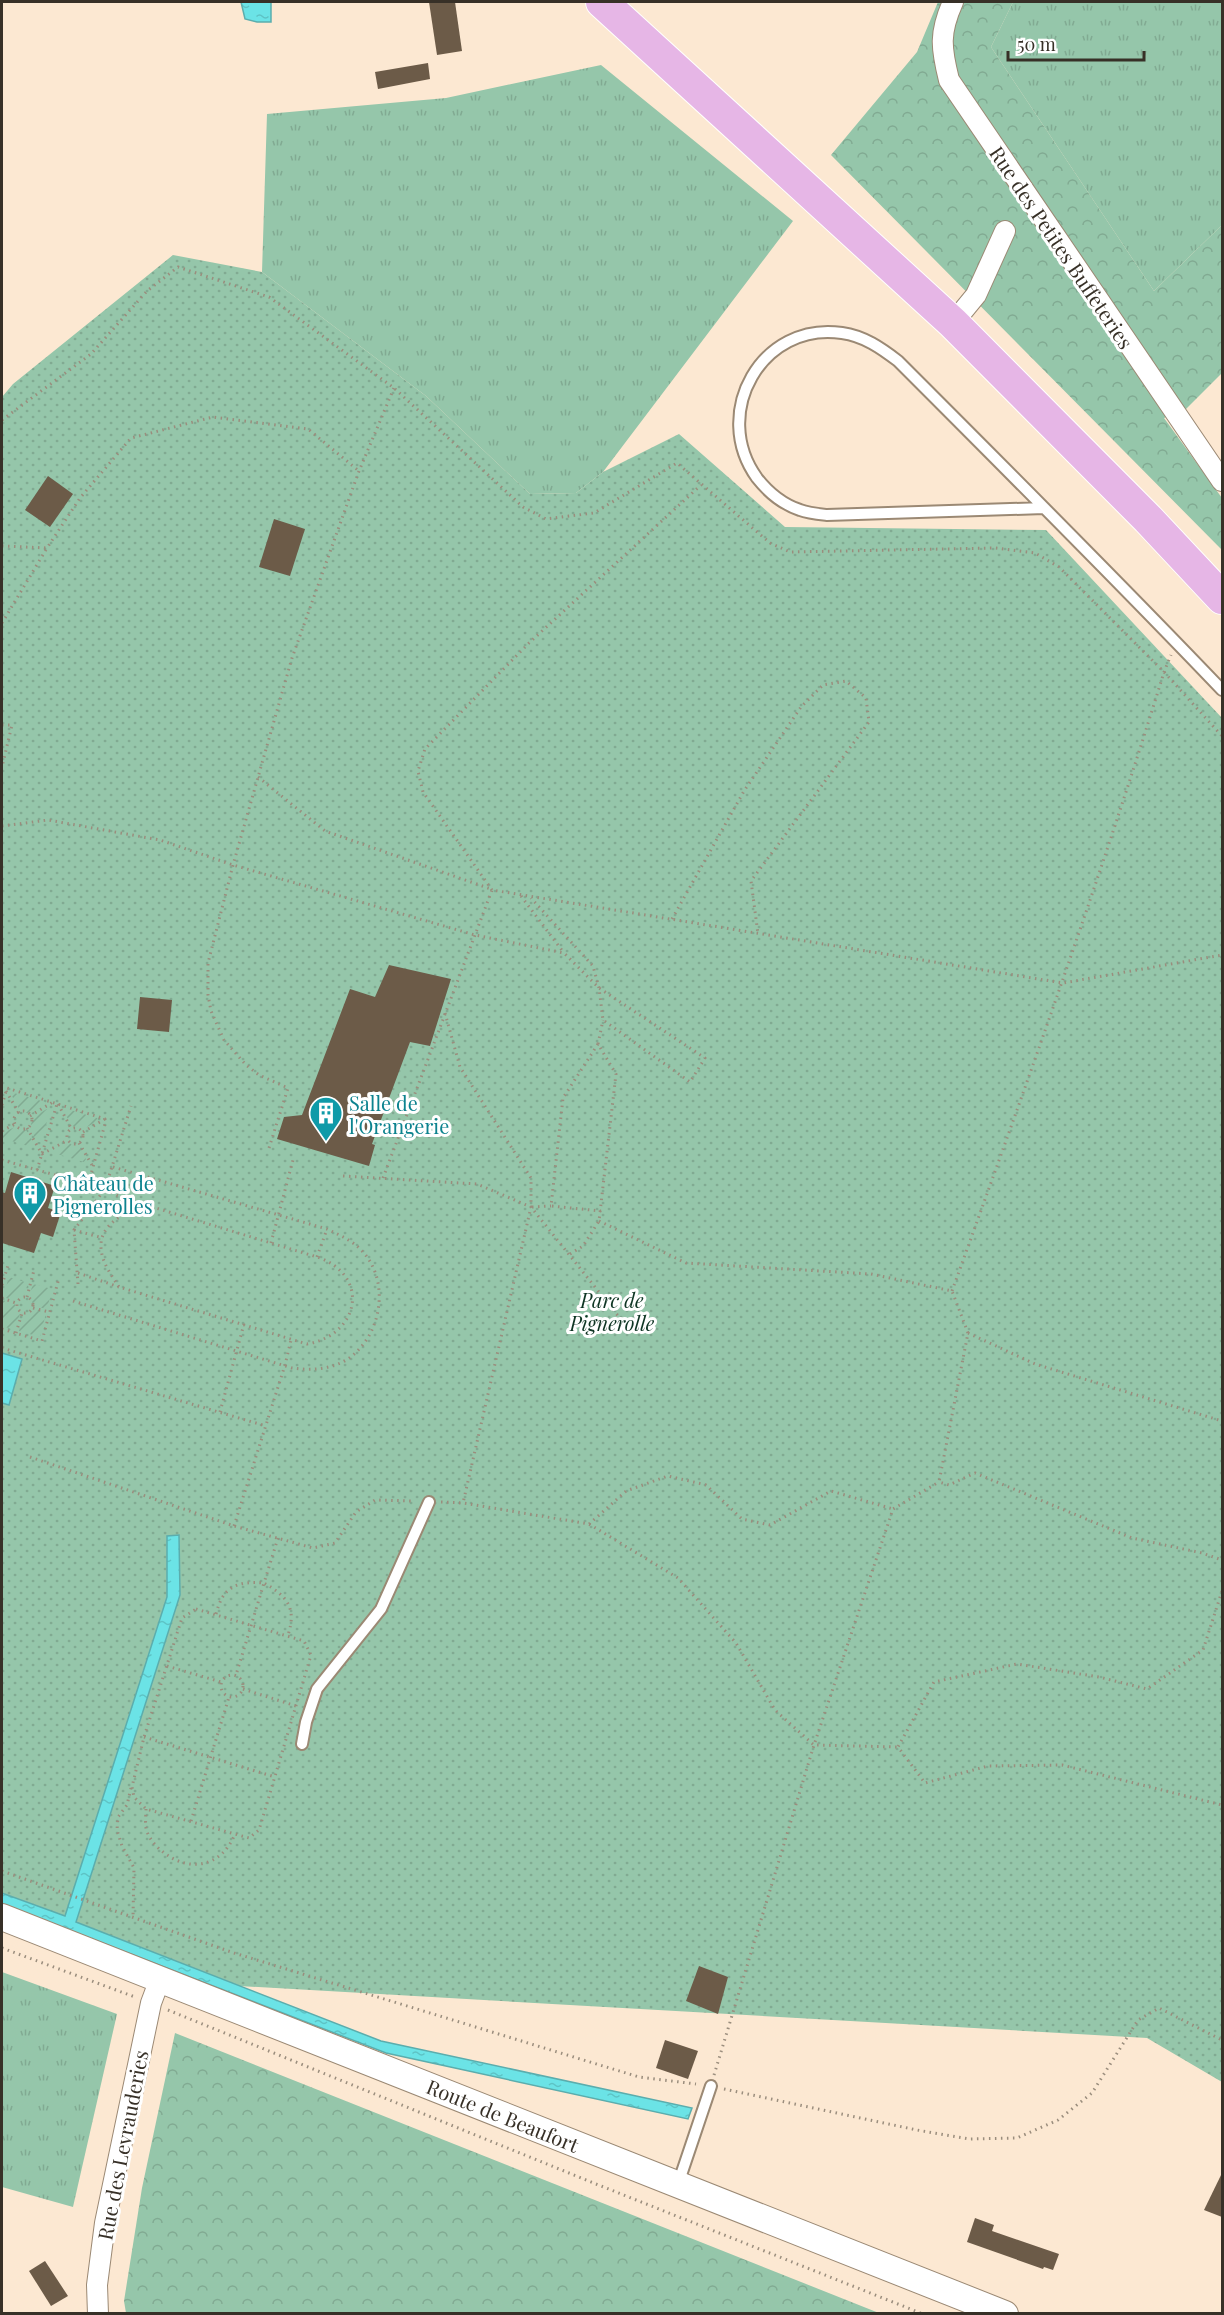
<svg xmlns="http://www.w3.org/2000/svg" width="1224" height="2315" font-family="'Playfair Display',serif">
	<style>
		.grass { fill: url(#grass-tufts) }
		.forest { fill: url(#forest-crowns) }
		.park { fill: url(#park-dots) }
		.garden { fill: url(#garden-furrows) }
		.water { fill: url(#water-ripples); stroke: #5badad; stroke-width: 1.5 }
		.building { fill: #6c5b48 }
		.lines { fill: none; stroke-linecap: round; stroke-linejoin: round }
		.service-casing { stroke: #9b8974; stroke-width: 14 }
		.minor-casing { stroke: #9b8974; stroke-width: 22 }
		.tertiary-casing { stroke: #9b8974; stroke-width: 28 }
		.primary-casing { stroke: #fff; stroke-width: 34 }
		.path { stroke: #9a8d7d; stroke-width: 3; stroke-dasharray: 1.5 4.5; stroke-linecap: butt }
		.service { stroke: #fff; stroke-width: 10 }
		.minor { stroke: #fff; stroke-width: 20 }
		.tertiary { stroke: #fff; stroke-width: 26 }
		.primary { stroke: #e6b6e6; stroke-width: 32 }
		.labels { text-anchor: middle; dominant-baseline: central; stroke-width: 6; stroke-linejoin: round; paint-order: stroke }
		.street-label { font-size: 20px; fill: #373027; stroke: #fff }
		.culture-label { font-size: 20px; fill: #0d838f; stroke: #fff; text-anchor: start }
		.park-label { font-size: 20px; font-style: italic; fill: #0e3523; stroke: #fff }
	</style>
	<defs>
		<pattern id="grass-tufts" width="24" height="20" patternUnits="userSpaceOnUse" patternTransform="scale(1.5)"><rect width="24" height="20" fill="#95c6aa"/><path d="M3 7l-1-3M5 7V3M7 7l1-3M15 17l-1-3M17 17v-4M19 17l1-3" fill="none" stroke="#81aa92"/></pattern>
		<pattern id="forest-crowns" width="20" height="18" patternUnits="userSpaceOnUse" patternTransform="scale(1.5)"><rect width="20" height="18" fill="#95c6aa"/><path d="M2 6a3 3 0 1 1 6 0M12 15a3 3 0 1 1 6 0" fill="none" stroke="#81aa92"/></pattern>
		<pattern id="park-dots" width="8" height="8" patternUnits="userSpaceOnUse" patternTransform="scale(1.5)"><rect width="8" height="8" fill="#95c6aa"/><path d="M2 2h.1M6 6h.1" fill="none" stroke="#81aa92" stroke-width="1.8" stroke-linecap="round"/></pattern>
		<pattern id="garden-furrows" width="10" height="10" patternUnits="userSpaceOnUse" patternTransform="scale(1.5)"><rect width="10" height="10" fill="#95c6aa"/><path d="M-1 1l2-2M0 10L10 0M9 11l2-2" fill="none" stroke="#81aa92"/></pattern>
		<pattern id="water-ripples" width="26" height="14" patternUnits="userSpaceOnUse" patternTransform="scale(1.5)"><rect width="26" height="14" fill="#6be3e6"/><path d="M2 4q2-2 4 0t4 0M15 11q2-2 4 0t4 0" fill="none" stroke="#5dc3c5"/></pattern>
	</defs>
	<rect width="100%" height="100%" fill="#fce8d2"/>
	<g class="grass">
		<path d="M1013,2H1222V225L1154,291L991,47Z"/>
		<path d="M601,65L793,221L603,472L576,493L530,494L426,396L262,272L267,114L446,98Z"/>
		<path d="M2,1972L117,2014L73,2207L2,2187Z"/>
	</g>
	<g class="forest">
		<path d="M938,2H1013L991,47L1154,291L1222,225V373L1185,410L1164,418L1222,498V550L831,155L917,52Z"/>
		<path d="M175,2033L879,2313H126L124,2301L142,2188Z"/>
	</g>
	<path class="park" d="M173,255L262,272L426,396L530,494L576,493L603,472L679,434L785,527L1046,530L1222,718V2082L1147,2038L204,1984L2,1903V397L13,384Z"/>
	<g class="garden">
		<path d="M14,1093L45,1102V1105L30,1114L20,1111L12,1096Z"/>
		<path d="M47,1109L50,1111L41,1142H37L30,1128L33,1117Z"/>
		<path d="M67,1109L97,1118L98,1121L83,1129L72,1126L64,1112Z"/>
		<path d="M15,1127L20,1130H26L34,1143L31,1147L2,1138V1133Z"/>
		<path d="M68,1142L72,1145H78L86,1159L84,1162L54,1153L52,1149Z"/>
		<path d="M9,1277L28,1283L24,1295L15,1301L3,1297Z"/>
		<path d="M33,1284L52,1289L47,1309L34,1306L29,1296Z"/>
		<path d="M2,1300L15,1304L16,1309L20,1314L15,1330L2,1326Z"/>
		<path d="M33,1310L46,1313L40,1337L19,1331L24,1315Z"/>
	</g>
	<g class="water">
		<path d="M241,2H271V22H257L245,19Z"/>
		<path d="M2,1353L22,1359L9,1405L2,1403Z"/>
		<path d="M179,1535L180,1595L76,1922L381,2041L692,2108L688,2119L386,2053L2,1904V1893L65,1916L167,1597V1536Z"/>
	</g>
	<g class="building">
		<path d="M429,2H455L462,51L437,55Z"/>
		<path d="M428,63L430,79L378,89L375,72Z"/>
		<path d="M48,476L73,494L50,527L25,510Z"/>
		<path d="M274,519L305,529L290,576L259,567Z"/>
		<path d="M389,965L451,979L430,1046L410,1042L372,1144L375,1145L369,1166L277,1139L284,1117L302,1115L350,989L375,997Z"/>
		<path d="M140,997L172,1000L169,1032L137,1029Z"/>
		<path d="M11,1172L55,1186L48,1208L61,1212L53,1237L41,1233L34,1253L2,1243V1192L5,1193Z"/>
		<path d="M699,1966L728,1977L718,2014L686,2001Z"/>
		<path d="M665,2040L698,2051L688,2079L656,2068Z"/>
		<path d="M1222,2173V2217L1204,2210Z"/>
		<path d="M975,2218L994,2225L992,2231L1059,2254L1053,2270L1044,2267L1043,2269L967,2242Z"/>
		<path d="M45,2261L68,2296L51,2306L29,2271Z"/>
	</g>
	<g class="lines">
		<defs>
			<g id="service">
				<path d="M1044,508L827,515C818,514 808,513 800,510C782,504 768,492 757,478C710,413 762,321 842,333C864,336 881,348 898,361C1007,470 1116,579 1222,690"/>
				<path d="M302,1744L306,1722L317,1689L381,1609L429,1502"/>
				<path d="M678,2184L711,2086"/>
			</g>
			<g id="minor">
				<path d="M953,2C939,33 941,48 949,80L1222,481"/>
				<path d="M953,323L976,295L1005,231"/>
				<path d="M98,2314L97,2285L105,2223L151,2003L160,1979"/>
			</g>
			<path id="tertiary" d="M2,1917L1005,2314"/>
			<path id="primary" d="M602,2L953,323L1148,519L1222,598"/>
		</defs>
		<use href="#service" class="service-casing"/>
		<use href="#minor" class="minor-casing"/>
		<use href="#tertiary" class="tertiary-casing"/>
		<use href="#primary" class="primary-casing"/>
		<g class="path">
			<path d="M2,420L91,354L147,291L178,267L269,297L394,388L523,507L546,519L594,513L677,463L770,543L790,552L995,548L1035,553L1059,567L1164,672L1222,736"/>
			<path d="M2,546L47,548L80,498L131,438L213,417L308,429L359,471"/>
			<path d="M2,623L47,548"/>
			<path d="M2,725H12L2,767"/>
			<path d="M258,777L325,831L491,889"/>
			<path d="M2,826L48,820L160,840L233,865L475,935L564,953L599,988L705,1058L690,1082L603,1020L599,988L593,966L531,898"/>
			<path d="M492,890L423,792L418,771L425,749L529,643L701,485"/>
			<path d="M521,896L564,953"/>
			<path d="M672,919L744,791L801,707L823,685L846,681L866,698L869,722L751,881L758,934"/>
			<path d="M445,1013L460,1067L531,1178V1207L463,1503"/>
			<path d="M598,1044L563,1098L551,1206L601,1211"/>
			<path d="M6,1091L19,1113"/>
			<path d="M58,1104L71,1128"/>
			<path d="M2,1105L7,1088L105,1119V1124L88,1185"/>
			<circle cx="23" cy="1120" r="9"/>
			<path d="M30,1116L53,1102"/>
			<circle cx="75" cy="1136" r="8"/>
			<path d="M27,1128L42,1154L68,1140"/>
			<path d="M2,1131L15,1124"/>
			<path d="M83,1132L105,1119"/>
			<path d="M79,1143L92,1165"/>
			<path d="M269,1148L288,1088L259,1075L246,1065L224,1040L211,1011L208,995V963L233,865L292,658L359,471L394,388"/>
			<path d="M2,1160L105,1189L124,1199L145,1205"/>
			<path d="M37,1170L57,1104"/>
			<path d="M343,1176L477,1184L531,1207L631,1332"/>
			<path d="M383,1178L492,890L1063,983L1222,955"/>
			<path d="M146,1205L317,1257C371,1275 360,1335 307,1344L119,1287C112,1276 102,1263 101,1248C99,1224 127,1211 146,1205Z"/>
			<path d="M532,1207L551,1206"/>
			<path d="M599,1221L686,1263L871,1274L952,1291L968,1333L939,1482L949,1485L975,1473L1132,1538L1202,1553L1222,1560"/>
			<path d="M74,1230L103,1238"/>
			<path d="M271,1243L293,1160"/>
			<path d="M570,1254L583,1246L599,1221L616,1074L598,1044L603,1020"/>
			<path d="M317,1257L327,1229"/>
			<path d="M78,1273L119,1287"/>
			<path d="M78,1284L74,1230L105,1189L131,1106"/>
			<path d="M2,1285L9,1262"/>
			<path d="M952,1291C1026,1086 1100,880 1164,672L1171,655"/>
			<circle cx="25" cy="1305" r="8"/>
			<path d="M27,1297L34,1270"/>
			<path d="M2,1298L16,1303"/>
			<path d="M73,1301L292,1368C313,1371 337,1369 353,1355C383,1330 389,1279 362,1251C352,1240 339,1235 327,1229L113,1167"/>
			<path d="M33,1308L49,1312"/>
			<path d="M2,1329L42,1341L59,1278"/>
			<path d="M16,1333L22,1313"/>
			<path d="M968,1333L1035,1364L1222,1421"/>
			<path d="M2,1348L266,1426"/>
			<path d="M220,1412L244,1324"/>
			<path d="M30,1457L234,1526L313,1548L335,1543L356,1512L375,1500L414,1501"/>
			<path d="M441,1502L463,1503L589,1524L678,1578L736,1643L775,1710L814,1745L898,1747"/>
			<path d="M589,1524L626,1491L668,1476L706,1485L742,1519L770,1525L831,1491L893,1509"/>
			<path d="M234,1526L285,1365L291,1340"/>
			<path d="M278,1538L264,1583C287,1596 297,1608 288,1635"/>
			<path d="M1222,1591L1203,1650L1147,1689L1099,1677L1017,1664L934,1682L898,1747L925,1783L988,1766L1062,1765L1222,1805"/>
			<path d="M196,1609L304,1641L311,1655L259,1830L249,1838L146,1809L134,1797L132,1787L144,1737L182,1618Z"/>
			<path d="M216,1614C223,1586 237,1581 264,1583L236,1675"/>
			<path d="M167,1666L221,1682"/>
			<circle cx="232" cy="1686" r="11"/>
			<path d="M243,1689L296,1706"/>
			<path d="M144,1737L275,1777"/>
			<path d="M131,1788L127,1805L118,1817L117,1830L122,1846L134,1868L133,1917"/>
			<path d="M146,1809C146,1814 145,1822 146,1828C148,1837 155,1846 162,1851C188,1873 221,1868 235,1834"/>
			<path d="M191,1821L229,1697"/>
			<path d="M2,1871L234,1953L639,2077L696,2084"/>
			<path d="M2,1948L135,1997"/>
			<path d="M168,2010L596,2184L923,2314"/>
			<path d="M714,2075L814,1745L893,1509L939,1482"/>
			<path d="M724,2089L917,2130L969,2139L1017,2138L1058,2120L1092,2093L1138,2020L1159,2008L1222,2040"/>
		</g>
		<use href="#service" class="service"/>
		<use href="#minor" class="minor"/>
		<use href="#tertiary" class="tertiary"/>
		<use href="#primary" class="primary"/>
	</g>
	<defs>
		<symbol id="building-pin" viewBox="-11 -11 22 30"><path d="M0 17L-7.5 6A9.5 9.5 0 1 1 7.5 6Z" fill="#0f9aa8" stroke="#fff"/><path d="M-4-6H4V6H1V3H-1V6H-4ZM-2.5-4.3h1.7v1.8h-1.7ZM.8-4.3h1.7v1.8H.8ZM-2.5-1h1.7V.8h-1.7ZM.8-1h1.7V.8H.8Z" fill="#fff"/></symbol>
	</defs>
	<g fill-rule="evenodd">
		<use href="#building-pin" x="307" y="1094" width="38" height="52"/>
		<use href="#building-pin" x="11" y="1174" width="38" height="52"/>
	</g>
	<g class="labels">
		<g class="street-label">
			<text transform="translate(1062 247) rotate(56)">Rue des Petites Buffeteries</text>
			<text transform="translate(503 2115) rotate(22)">Route de Beaufort</text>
			<text transform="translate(122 2145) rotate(-79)">Rue des Levrauderies</text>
		</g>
		<g class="culture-label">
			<text x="349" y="1102">Salle de<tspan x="349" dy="23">l'Orangerie</tspan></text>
			<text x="53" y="1182">Château de<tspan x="53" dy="23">Pignerolles</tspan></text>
		</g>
		<g class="park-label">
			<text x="612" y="1299">Parc de<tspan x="612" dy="23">Pignerolle</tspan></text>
		</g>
	</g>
	<rect width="1224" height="2315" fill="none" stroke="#373027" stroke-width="6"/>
	<path d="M1008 51v9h136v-9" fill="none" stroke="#373027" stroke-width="3"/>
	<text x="1017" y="51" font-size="18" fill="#373027" stroke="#ffffff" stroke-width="4.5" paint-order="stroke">50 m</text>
</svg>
